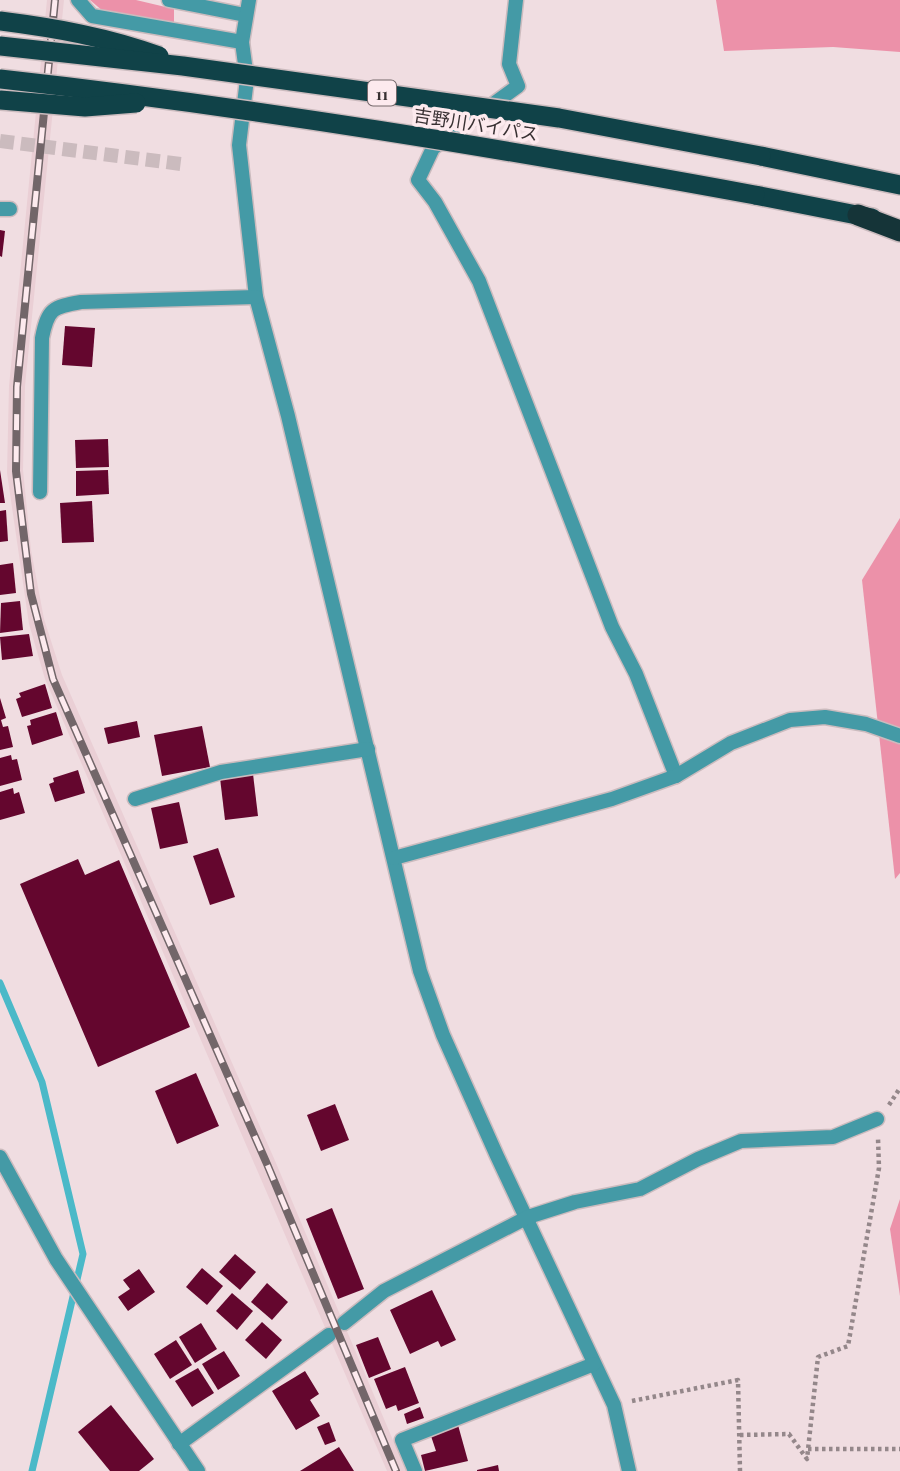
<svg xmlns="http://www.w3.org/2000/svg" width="900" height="1471" font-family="'Playfair Display','Noto Sans JP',serif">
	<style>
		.built { fill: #eacfd5 }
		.green { fill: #ec91a9 }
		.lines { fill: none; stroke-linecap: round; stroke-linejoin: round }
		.stream { stroke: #4bb9c8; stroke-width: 7 }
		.building { fill: #64062e }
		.pedestrian-tunnel { stroke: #cbbbbe; stroke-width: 14; stroke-dasharray: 14 7; stroke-linecap: butt }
		.minor-casing { stroke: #cbbbbe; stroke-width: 17 }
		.tertiary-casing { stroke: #cbbbbe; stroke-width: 17 }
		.trunk-casing { stroke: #cbbbbe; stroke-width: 22 }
		.motorway-casing { stroke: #cbbbbe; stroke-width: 24 }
		.path { stroke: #94878a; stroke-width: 4.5; stroke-dasharray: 3.5 3.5; stroke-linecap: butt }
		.minor { stroke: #449aa6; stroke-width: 14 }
		.tertiary { stroke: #449aa6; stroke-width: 14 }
		.trunk { stroke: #104248; stroke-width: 19 }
		.motorway { stroke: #153438; stroke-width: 21 }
		.rail-casing { stroke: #726669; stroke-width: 8 }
		.rail { stroke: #fdeaee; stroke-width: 5; stroke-dasharray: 16; stroke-linecap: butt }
		.trunk-bridge-casing { stroke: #cbbbbe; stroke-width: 22; stroke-linecap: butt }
		.trunk-bridge { stroke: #104248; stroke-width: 19 }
		.labels { text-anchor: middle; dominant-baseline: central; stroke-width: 7; stroke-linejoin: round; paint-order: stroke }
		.shield { fill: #fdeaee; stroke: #74686b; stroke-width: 2 }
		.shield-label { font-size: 16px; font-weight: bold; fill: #393133 }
		.street-label { font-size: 18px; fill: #393133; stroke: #fdeaee }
	</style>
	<rect width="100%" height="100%" fill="#f0dde1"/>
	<path class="built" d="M47,0H64L25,386L23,470L31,550L44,619L62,675L276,1163L406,1471H387L45,679L29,624L7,473L9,386Z"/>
	<g class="green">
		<path d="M90,0H136L174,9V24L104,12Z"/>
		<path d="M716,0H900V52L833,47L724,51Z"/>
		<path d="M900,518V873L895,879L862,580Z"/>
		<path d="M900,1199V1296L890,1229Z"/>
	</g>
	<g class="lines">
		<path class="stream" d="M0,983L42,1082L83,1254L32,1471"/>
	</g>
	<g class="building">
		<path d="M0,230L5,231L2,257L0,256Z"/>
		<path d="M65,326L95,328L92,367L62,365Z"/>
		<path d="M108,439L109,467L76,468L75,440Z"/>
		<path d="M0,470L5,503H0Z"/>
		<path d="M108,470L109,494L76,496V471Z"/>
		<path d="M92,501L94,542L62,543L60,503Z"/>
		<path d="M6,510L8,541L0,542V511Z"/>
		<path d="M13,563L16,593L0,595V565Z"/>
		<path d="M20,601L23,630L0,633L1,603Z"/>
		<path d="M29,634L33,656L2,660L0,637Z"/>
		<path d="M45,684L52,708L22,717L16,699L21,697L19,693Z"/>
		<path d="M0,698L6,718L1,720L3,727L8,726L13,747L0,750Z"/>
		<path d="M56,712L63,735L32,745L27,726L31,725L30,720Z"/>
		<path d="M137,721L140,737L108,744L104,728Z"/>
		<path d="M202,726L210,767L162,776L154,735Z"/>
		<path d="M11,755L12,760L17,759L22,780L0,786V758Z"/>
		<path d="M78,770L85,793L55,802L49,784L54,782L53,778Z"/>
		<path d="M253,774L258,816L225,820L220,778Z"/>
		<path d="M13,788L14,794L19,792L25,813L0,820V792Z"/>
		<path d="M179,802L188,843L160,849L151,808Z"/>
		<path d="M218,848L235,897L210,905L193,856Z"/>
		<path d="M78,859L85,875L119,860L190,1027L98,1067L20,884Z"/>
		<path d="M196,1073L219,1126L177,1144L155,1091Z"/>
		<path d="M335,1104L349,1140L321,1151L307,1115Z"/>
		<path d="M332,1208L364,1289L338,1299L306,1219Z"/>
		<path d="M235,1254L256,1272L240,1290L219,1272Z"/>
		<path d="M202,1268L223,1286L207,1305L186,1287Z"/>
		<path d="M139,1269L155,1292L128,1311L118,1297L130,1289L123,1280Z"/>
		<path d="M267,1283L288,1302L272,1320L251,1302Z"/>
		<path d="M432,1290L456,1340L441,1347L438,1341L410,1354L390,1310Z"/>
		<path d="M232,1293L253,1311L237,1330L216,1311Z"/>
		<path d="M262,1322L282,1340L266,1359L245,1340Z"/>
		<path d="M201,1323L217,1349L195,1363L179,1337Z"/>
		<path d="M378,1337L391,1369L369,1378L356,1345Z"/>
		<path d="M176,1340L192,1365L170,1379L154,1354Z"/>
		<path d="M224,1351L240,1376L218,1390L202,1364Z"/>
		<path d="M405,1367L419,1403L398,1411L396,1405L386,1409L374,1379Z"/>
		<path d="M198,1368L214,1393L192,1407L175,1381Z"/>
		<path d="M305,1371L319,1394L310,1400L320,1416L296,1430L272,1391Z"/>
		<path d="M111,1405L154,1459L139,1471H110L78,1432Z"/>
		<path d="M420,1407L424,1418L407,1424L404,1414Z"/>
		<path d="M329,1422L336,1441L325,1445L317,1427Z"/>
		<path d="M458,1425L468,1461L425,1471L421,1455L436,1451L430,1433Z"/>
		<path d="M339,1447L354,1471H300Z"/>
		<path d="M498,1465L499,1471H477V1470Z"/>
	</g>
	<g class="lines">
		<path class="pedestrian-tunnel" d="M0,141L181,164"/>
		<defs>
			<g id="minor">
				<path d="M78,0L92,16L242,42"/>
				<path d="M169,0L245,15"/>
				<path d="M249,0L242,42L247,79L239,145L256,297L288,416L420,971L443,1035L497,1156L614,1405L629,1471"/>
				<path d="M516,0L509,64L518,86L433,148L418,180L435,202L479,281L612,627L636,674L676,776"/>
				<path d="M0,209H10"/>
				<path d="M40,492L42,338C48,308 53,307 81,302L256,297"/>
				<path d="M135,799L221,772L368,749"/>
				<path d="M394,858L612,799L676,776L731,743L790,720L825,717L866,724L900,736"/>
				<path d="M344,1323L384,1291L528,1217L575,1202L640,1189L698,1159L741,1141L833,1137L877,1119"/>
				<path d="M179,1444L329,1335"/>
				<path d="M415,1471L402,1440L594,1364"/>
			</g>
			<path id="tertiary" d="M0,1157L56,1259L198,1471"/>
			<g id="trunk">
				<path d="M761,156L900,185"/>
				<path d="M755,195L872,218"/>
			</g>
			<path id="motorway" d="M858,215L900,231"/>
		</defs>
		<use href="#minor" class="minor-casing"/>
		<use href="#tertiary" class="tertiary-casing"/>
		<use href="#trunk" class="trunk-casing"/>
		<use href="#motorway" class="motorway-casing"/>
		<g class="path">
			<path d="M889,1105L900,1088"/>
			<path d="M632,1401L738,1380L740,1471"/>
			<path d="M740,1435L789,1434L807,1459L818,1357L848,1346L879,1168L878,1138"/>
			<path d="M808,1449H900"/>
		</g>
		<use href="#minor" class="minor"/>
		<use href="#tertiary" class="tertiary"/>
		<use href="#trunk" class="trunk"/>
		<use href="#motorway" class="motorway"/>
		<defs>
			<path id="rail" d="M55,0L17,387L16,471L31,594L53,679L267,1164L396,1471"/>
		</defs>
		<use href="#rail" class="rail-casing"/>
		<use href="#rail" class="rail"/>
		<defs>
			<g id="trunk-bridge">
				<path d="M0,21C55,28 107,37 159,56"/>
				<path d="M0,46L183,66L559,118L761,156"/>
				<path d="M0,79C253,107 504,149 755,195"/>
				<path d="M0,100L85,107L136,103"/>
			</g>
		</defs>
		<use href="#trunk-bridge" class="trunk-bridge-casing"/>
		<use href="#trunk-bridge" class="trunk-bridge"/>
	</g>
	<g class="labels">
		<rect class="shield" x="368" y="80.5" width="28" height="25" rx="5"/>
		<g class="shield-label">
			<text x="382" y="93">11</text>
		</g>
		<g class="street-label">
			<text transform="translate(476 124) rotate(9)">吉野川バイパス</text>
		</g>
	</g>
</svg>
